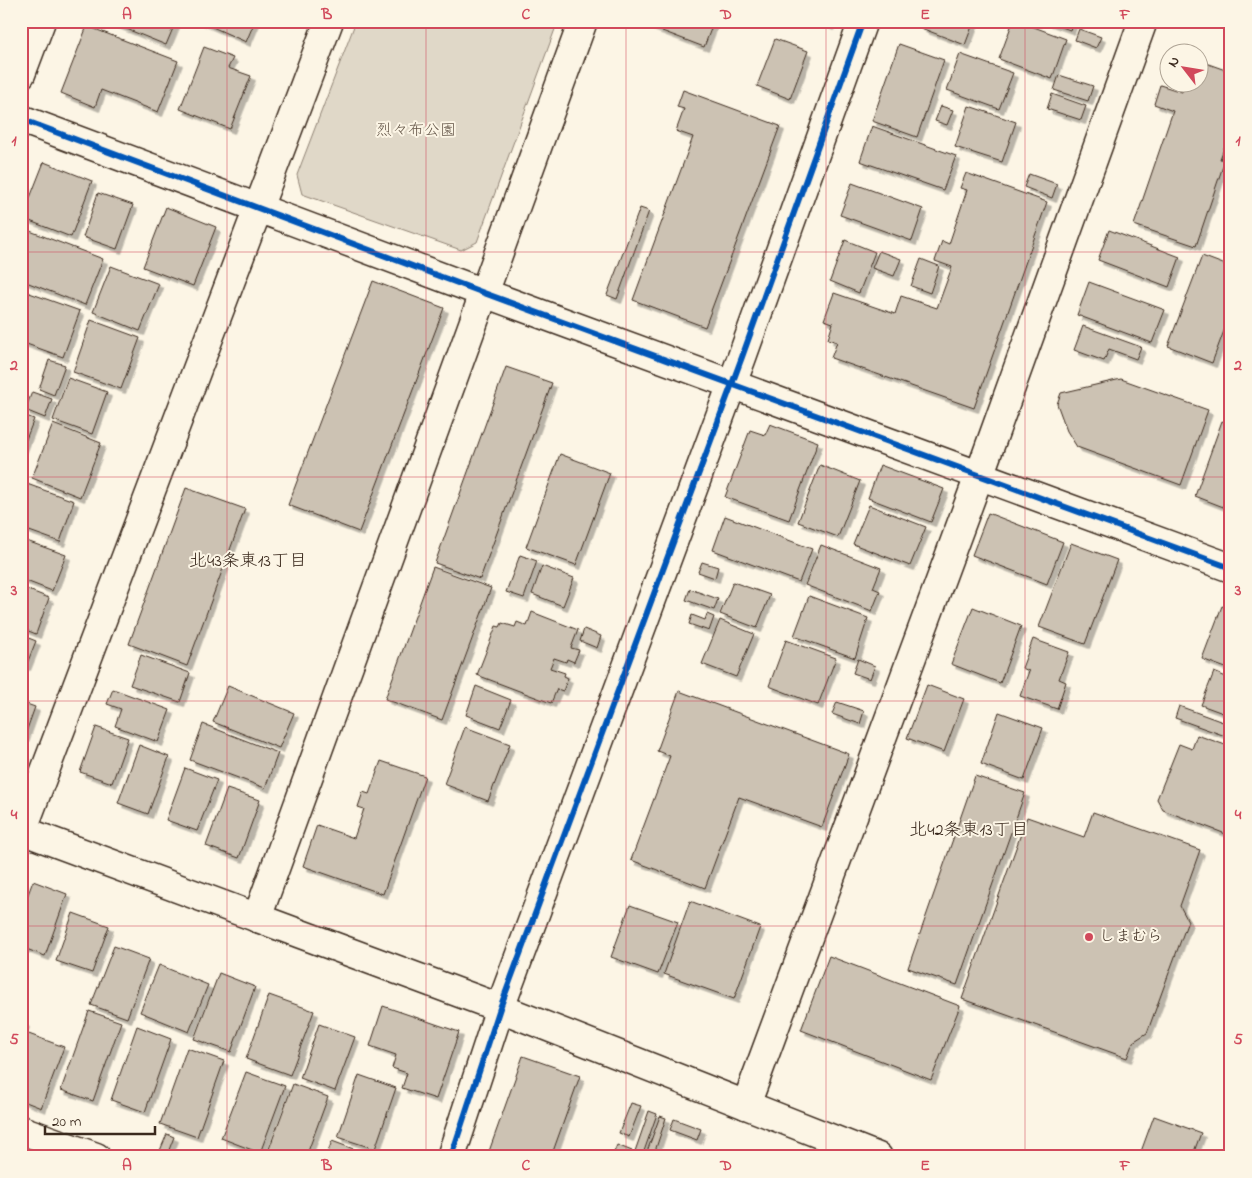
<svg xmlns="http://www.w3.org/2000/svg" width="1252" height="1178" font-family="'Indie Flower','Klee One',sans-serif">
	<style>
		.green { fill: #e0d8c8; stroke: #8e8173 }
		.building { fill: #ccc2b3; stroke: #3b2a1e; filter: url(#shadow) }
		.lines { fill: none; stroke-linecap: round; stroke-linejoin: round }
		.minor-casing { stroke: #3b2a1e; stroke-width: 31 }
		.minor { stroke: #fcf5e5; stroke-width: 28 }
		.cycleway-casing { stroke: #fcf5e5; stroke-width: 9 }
		.cycleway { stroke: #0057b8; stroke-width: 6 }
		.grid { fill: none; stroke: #d1495b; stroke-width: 1; stroke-opacity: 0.55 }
		.poi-dot { fill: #d1495b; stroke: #fcf5e5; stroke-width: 2 }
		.labels { text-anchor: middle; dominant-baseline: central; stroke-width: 4; stroke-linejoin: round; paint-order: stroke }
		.park-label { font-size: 16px; fill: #645648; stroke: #fcf5e5 }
		.poi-label { font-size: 16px; fill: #3b2a1e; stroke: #fcf5e5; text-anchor: start }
		.neighbourhood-label { font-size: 18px; fill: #3b2a1e; stroke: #fcf5e5 }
		.neatline { fill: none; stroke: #d1495b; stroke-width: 2 }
		.grid-label { font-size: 16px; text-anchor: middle; font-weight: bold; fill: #d1495b }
	</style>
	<defs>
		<filter id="shadow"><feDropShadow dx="4.5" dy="4.5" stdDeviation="0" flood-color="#0004"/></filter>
	</defs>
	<rect width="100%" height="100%" fill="#fcf5e5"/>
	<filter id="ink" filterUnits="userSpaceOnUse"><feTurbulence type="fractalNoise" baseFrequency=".02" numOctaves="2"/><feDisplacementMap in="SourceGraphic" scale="10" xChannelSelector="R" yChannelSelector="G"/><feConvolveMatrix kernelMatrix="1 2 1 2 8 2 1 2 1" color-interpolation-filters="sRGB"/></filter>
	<g filter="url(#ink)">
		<path class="green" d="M356,21H558L477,242L461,250L302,194L297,175Z"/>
		<g class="building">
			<path d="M107,21H176L166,45Z"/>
			<path d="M199,21H255L246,42Z"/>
			<path d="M636,21H714L704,47Z"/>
			<path d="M817,21H831L829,26Z"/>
			<path d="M924,21H974L965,45L921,28Z"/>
			<path d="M1013,21H1018L1066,39L1052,79L999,59Z"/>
			<path d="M1045,21H1073L1070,30Z"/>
			<path d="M87,26L178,61L158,112L101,90L95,107L61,93Z"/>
			<path d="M1079,29L1101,37L1096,48L1075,40Z"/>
			<path d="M775,39L808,51L790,99L757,86Z"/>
			<path d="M899,44L944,60L917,137L872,121Z"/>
			<path d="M204,47L233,58L228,68L251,76L230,129L180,109Z"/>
			<path d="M960,54L1013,73L999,109L947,90Z"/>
			<path d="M1200,61L1231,72V129L1220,159L1225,160L1196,246L1134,225L1173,111L1154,104L1160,85L1182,92L1185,82H1200Z"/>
			<path d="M1059,75L1093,86L1088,101L1054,90Z"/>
			<path d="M683,90L780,126L705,327L633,300L693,137L676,131L684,109L677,107Z"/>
			<path d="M1052,94L1086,106L1081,120L1047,109Z"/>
			<path d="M941,106L953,110L947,125L935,121Z"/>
			<path d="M969,106L1016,122L1002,162L955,147Z"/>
			<path d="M872,126L956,156L943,190L860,161Z"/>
			<path d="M44,162L92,181L71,237L22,218Z"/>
			<path d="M966,173L1047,202L974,408L831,358L837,342L828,339L833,323L824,320L834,293L895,314L901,296L937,308L952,267L935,261L942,241L949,244L967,190L960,188Z"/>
			<path d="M1029,174L1057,184L1052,198L1024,187Z"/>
			<path d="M852,183L923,209L912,241L840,215Z"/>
			<path d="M98,193L133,205L117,249L83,237Z"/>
			<path d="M166,207L216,227L193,286L143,267Z"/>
			<path d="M640,208L649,211L617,299L607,295Z"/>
			<path d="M22,228L103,259L85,305L21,280V230Z"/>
			<path d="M1109,230L1180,257L1169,287L1098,260Z"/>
			<path d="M845,240L875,252L859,293L830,281Z"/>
			<path d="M879,251L901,259L894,276L872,268Z"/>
			<path d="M1202,256L1231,267V312L1212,363L1168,346Z"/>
			<path d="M921,259L939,266L930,293L911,286Z"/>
			<path d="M111,266L159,284L140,331L93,312Z"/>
			<path d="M373,281L444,308L359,532L288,505Z"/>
			<path d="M1089,282L1165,310L1152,343L1077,315Z"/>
			<path d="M21,290L80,311L63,357L21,342Z"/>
			<path d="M91,320L140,338L121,389L73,372Z"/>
			<path d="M1083,326L1141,347L1136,359L1109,349L1104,361L1074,350Z"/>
			<path d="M49,360L65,365L54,395L39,389Z"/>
			<path d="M506,367L552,383L480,579L435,563Z"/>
			<path d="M68,378L107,392L92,434L53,420Z"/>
			<path d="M1121,379L1208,410L1181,485L1077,447L1067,431L1057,404L1061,393Z"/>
			<path d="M32,392L52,399L45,418L25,410Z"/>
			<path d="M21,414L34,419L21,452Z"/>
			<path d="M1222,421L1231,424V510L1195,496Z"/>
			<path d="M53,424L101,443L80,497L32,478Z"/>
			<path d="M770,424L818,442L789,520L725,497L750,430L765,435Z"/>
			<path d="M560,454L610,473L576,565L526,547Z"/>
			<path d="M820,465L860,481L838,537L798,522Z"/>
			<path d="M880,465L944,489L931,522L868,498Z"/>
			<path d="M27,484L74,501L60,542L21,528V501Z"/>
			<path d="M186,488L245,509L187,666L129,644Z"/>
			<path d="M869,505L926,527L910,566L853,544Z"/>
			<path d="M988,513L1063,542L1047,584L972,555Z"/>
			<path d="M725,516L812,549L799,582L713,550Z"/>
			<path d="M21,539L66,555L52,591L21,579Z"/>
			<path d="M1071,543L1117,560L1085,644L1039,627Z"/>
			<path d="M821,545L881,568L873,588L880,591L872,611L805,585Z"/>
			<path d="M520,555L537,561L524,598L506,592Z"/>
			<path d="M702,562L718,567L715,578L698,572Z"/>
			<path d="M542,566L574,578L563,606L532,594Z"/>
			<path d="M433,567L491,588L442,720L385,699Z"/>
			<path d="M733,582L770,595L757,628L720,614Z"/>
			<path d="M21,587L49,598L36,634L21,628Z"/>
			<path d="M690,589L718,599L714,610L686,600Z"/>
			<path d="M809,596L868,618L855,658L794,636Z"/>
			<path d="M1222,606L1231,609V670L1202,659Z"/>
			<path d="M973,607L1021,626L1000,683L951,664Z"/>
			<path d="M532,612L578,630L571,648L579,650L574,662L567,659L566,662L554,658L550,668L565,673L564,676L568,678L563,691L557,689L551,703L477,675L496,626L500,627L502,623L515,627L517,622L527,626Z"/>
			<path d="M707,614L714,617L709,631L689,624L692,615L705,620Z"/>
			<path d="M720,620L754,634L736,677L702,664Z"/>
			<path d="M584,629L601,636L597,648L580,641Z"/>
			<path d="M21,635L36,641L26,666L21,665Z"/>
			<path d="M1033,639L1069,652L1059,679L1066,682L1057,709L1020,696L1029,671L1022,668Z"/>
			<path d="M786,640L836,658L818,705L769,686Z"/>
			<path d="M141,655L190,673L180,702L130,685Z"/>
			<path d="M858,659L875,666L870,679L853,673Z"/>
			<path d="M1214,672L1231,679V716L1201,705Z"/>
			<path d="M927,685L964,699L944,752L907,738Z"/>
			<path d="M228,686L294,713L279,748L213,722Z"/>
			<path d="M476,686L511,700L500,728L466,715Z"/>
			<path d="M113,689L170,710L158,742L115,726L121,709L107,704Z"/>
			<path d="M679,691L849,754L822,827L739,797L705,888L631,860L670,756L657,751Z"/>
			<path d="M21,702L35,707L21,746Z"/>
			<path d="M837,702L864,711L860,724L832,714Z"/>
			<path d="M1179,706L1231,725V738L1175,718Z"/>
			<path d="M999,712L1043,728L1024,780L981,764Z"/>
			<path d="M203,724L278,753L265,788L190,760Z"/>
			<path d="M96,727L128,738L112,783L80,772Z"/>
			<path d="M465,727L510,744L488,801L444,784Z"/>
			<path d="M1197,735L1231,747V836L1163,810L1157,799L1179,744L1192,749Z"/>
			<path d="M139,745L169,757L148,814L118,803Z"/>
			<path d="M381,761L425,776L383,894L303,866L317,825L354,838L364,809L358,807L363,792L369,794Z"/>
			<path d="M185,768L217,780L197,831L166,820Z"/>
			<path d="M975,776L1025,793L957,985L908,968Z"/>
			<path d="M227,789L260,800L239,858L206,846Z"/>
			<path d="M1093,812L1200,850L1180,906L1188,921L1147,1033L1133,1042L1127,1058L962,999L1027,817L1084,837Z"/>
			<path d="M33,881L67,894L45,956L21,947V913Z"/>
			<path d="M690,901L760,927L734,999L664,974Z"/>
			<path d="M630,905L678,922L658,974L611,957Z"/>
			<path d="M73,913L109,926L92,973L56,961Z"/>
			<path d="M114,946L149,959L127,1018L91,1005Z"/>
			<path d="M829,956L960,1006L931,1080L801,1030Z"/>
			<path d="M159,965L208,985L189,1032L140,1012Z"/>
			<path d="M219,973L255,987L231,1052L194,1039Z"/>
			<path d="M269,995L314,1011L290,1075L246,1059Z"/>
			<path d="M383,1006L459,1032L436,1099L402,1088L407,1073L392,1068L396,1055L370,1046Z"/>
			<path d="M89,1011L121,1022L93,1101L61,1090Z"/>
			<path d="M21,1021L25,1023L21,1033Z"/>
			<path d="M319,1024L355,1037L335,1091L300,1078Z"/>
			<path d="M137,1026L171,1039L145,1112L111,1100Z"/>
			<path d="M26,1033L64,1047L41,1108L21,1100V1045Z"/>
			<path d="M187,1048L224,1061L197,1137L160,1124Z"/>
			<path d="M523,1056L580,1076L551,1157H487Z"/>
			<path d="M246,1072L285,1086L260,1153L221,1138Z"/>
			<path d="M359,1075L396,1088L375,1149L338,1137Z"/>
			<path d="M293,1084L328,1097L306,1157H290L269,1149Z"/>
			<path d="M631,1103L641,1106L629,1137L619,1133Z"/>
			<path d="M649,1111L657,1114L642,1157H633Z"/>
			<path d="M660,1116L666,1118L653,1157H645Z"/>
			<path d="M1154,1116L1201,1133L1192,1157H1139Z"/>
			<path d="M674,1119L701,1129L697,1140L670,1130Z"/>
			<path d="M167,1134L174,1137L167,1155L159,1153Z"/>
			<path d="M332,1141L375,1157H326Z"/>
			<path d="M617,1145L632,1151L629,1157H612Z"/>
			<path d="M667,1150L687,1157H665Z"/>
			<path d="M393,1151L408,1157H391Z"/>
			<path d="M311,1152L324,1157H310Z"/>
		</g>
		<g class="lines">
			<defs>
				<g id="minor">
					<path d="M21,74L41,21"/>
					<path d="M21,119L484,293L1231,568"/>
					<path d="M21,830L500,1008L878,1157"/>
					<path d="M21,834L329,21"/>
					<path d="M257,918L583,21"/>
					<path d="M746,1105L979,476L1143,21"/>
					<path d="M21,1130L96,1157"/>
					<path d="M451,1157L500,1008L742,357L863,21"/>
				</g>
			</defs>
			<use href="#minor" class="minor-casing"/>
			<use href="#minor" class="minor"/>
			<defs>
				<g id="cycleway">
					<path d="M21,119L484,293L1231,568"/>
					<path d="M451,1157L500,1008L742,357L863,21"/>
				</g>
			</defs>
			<use href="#cycleway" class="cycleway-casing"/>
			<use href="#cycleway" class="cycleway"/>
		</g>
	</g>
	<path class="grid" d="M227,21V1157M426,21V1157M626,21V1157M826,21V1157M1025,21V1157M21,252H1231M21,477H1231M21,701H1231M21,926H1231"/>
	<circle class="poi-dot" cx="1089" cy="937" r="5"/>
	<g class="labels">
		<g class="park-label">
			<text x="416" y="131">烈々布公園</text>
		</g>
		<g class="poi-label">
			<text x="1099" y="937">しまむら</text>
		</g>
		<g class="neighbourhood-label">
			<text x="248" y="562">北43条東13丁目</text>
			<text x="969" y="831">北42条東13丁目</text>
		</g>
	</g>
	<rect width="1252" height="1178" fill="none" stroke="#fcf5e5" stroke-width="55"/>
	<g transform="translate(1184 68) rotate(301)"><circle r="24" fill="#fcf5e5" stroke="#afa495"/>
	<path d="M0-4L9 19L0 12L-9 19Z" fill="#d1495b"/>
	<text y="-8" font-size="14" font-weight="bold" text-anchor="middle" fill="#3b2a1e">N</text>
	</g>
	<path d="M45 1126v8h110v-8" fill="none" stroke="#3b2a1e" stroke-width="2.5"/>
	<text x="52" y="1126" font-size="15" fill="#3b2a1e" stroke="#fcf5e5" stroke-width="4" paint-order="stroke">20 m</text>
	<rect x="28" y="28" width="1196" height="1122" class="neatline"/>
	<g class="grid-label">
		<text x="127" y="19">A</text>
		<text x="327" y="19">B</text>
		<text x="526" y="19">C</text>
		<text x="726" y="19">D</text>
		<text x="925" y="19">E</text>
		<text x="1125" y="19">F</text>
		<text x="14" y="145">1</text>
		<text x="1238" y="145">1</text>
		<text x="14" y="370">2</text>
		<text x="1238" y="370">2</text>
		<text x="14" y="595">3</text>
		<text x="1238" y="595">3</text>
		<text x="14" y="819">4</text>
		<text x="1238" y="819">4</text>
		<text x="14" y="1044">5</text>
		<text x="1238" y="1044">5</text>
		<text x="127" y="1170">A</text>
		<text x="327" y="1170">B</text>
		<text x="526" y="1170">C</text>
		<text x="726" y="1170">D</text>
		<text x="925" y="1170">E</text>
		<text x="1125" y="1170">F</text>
	</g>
</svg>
